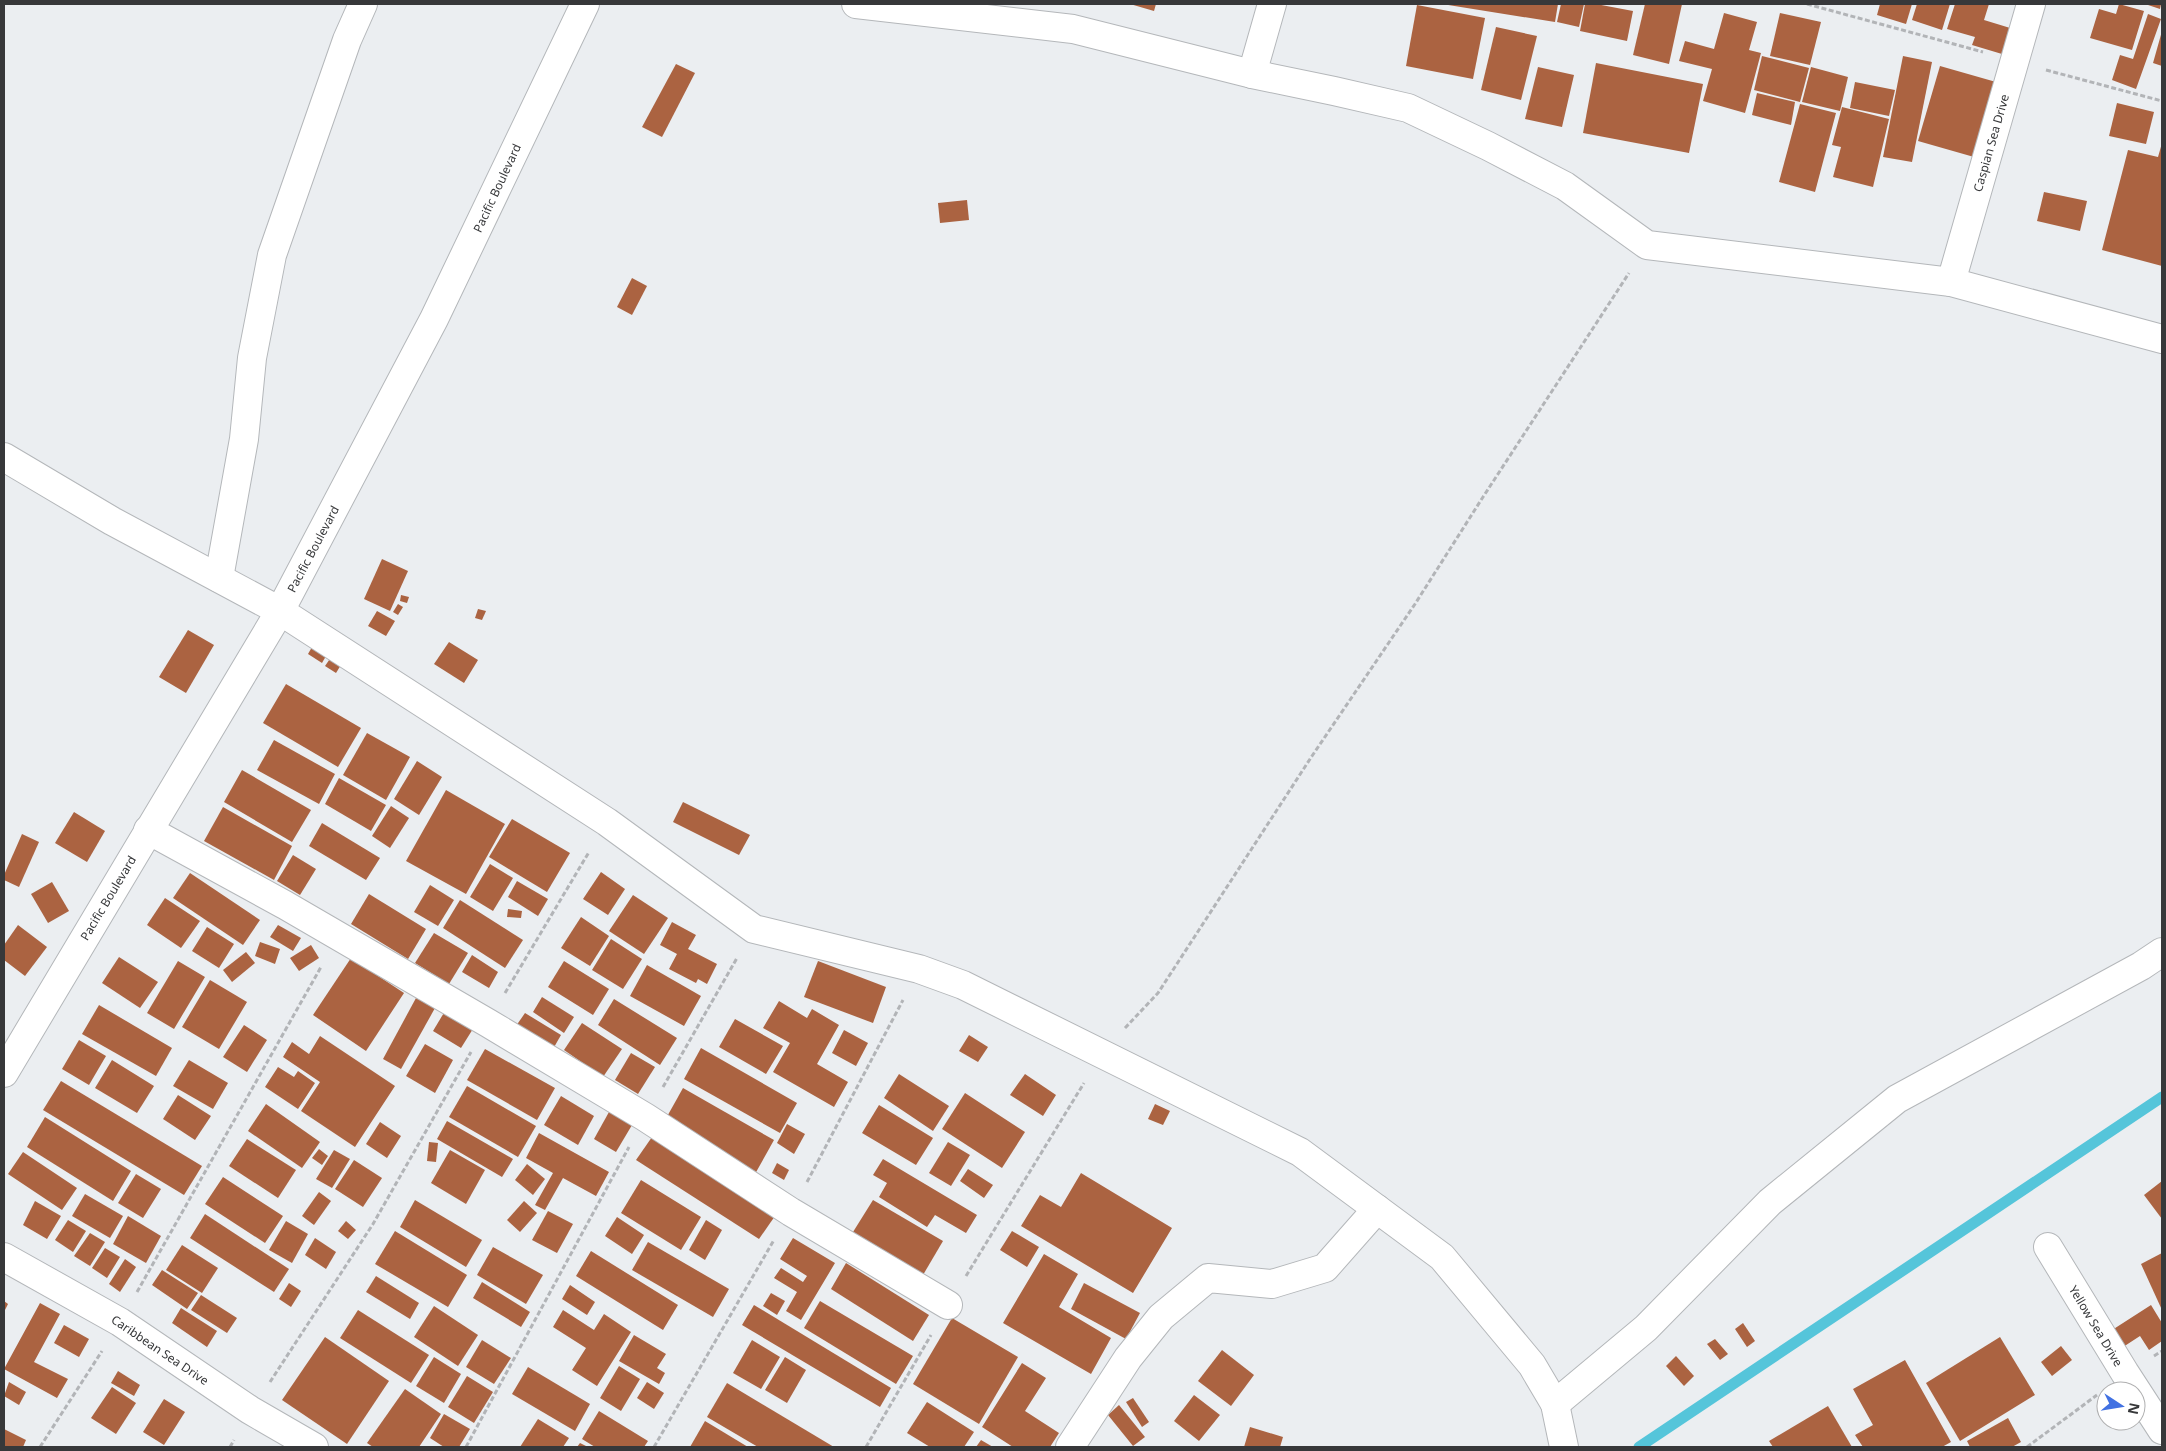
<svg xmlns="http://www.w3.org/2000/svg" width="2166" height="1451" font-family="'Noto Sans',sans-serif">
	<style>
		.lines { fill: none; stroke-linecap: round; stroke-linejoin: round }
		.stream { stroke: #55c5da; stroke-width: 11 }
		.building { fill: #ab6341 }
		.street-casing { stroke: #b4b7ba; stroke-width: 30 }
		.path { stroke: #b2b4b7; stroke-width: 3; stroke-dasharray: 5 2.5; stroke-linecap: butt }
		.street { stroke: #fff; stroke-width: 28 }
		.labels { text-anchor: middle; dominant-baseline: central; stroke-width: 5; stroke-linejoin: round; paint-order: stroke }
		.street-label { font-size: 12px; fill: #37383a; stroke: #fff }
	</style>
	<rect width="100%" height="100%" fill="#ebeef1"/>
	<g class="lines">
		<path class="stream" d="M1639,1447L2162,1097"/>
	</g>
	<g class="building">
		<path d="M1130,4H1156L1154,11Z"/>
		<path d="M1442,4H1558L1555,22Z"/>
		<path d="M1561,4H1584L1579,27L1557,22Z"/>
		<path d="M1585,4H1596L1633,11L1627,41L1580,31Z"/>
		<path d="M1645,4H1682L1669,64L1633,55Z"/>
		<path d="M1880,4H1912L1906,24L1877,15Z"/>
		<path d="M1917,4H1950L1942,30L1912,20Z"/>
		<path d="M1955,4H1989L1984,20L2020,31L2012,57L1972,45L1975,37L1947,29Z"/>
		<path d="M2119,4L2144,11L2132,50L2090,38L2099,9L2116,14Z"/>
		<path d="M2145,4H2161L2160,9Z"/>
		<path d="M1417,5L1485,18L1473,79L1406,66Z"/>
		<path d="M1724,13L1757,22L1749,50L1761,53L1745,113L1703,101L1712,69L1679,61L1685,41L1714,49Z"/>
		<path d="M1780,13L1821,22L1810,65L1770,56Z"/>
		<path d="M2148,14L2161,19L2136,89L2112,80L2120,55L2133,59Z"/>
		<path d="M1496,27L1537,36L1521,100L1481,90Z"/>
		<path d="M2162,31V66L2153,63Z"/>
		<path d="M1762,56L1809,68L1800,102L1754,90Z"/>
		<path d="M1903,56L1932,62L1912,162L1883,157Z"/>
		<path d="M1596,63L1703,84L1689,153L1583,133Z"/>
		<path d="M676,64L695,73L662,137L642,127Z"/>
		<path d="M1940,66L2003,84L1981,159L1918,141Z"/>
		<path d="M1538,67L1574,75L1562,127L1525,119Z"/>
		<path d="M1811,67L1848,77L1840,111L1802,102Z"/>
		<path d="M1855,82L1895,90L1889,116L1850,108Z"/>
		<path d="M1757,93L1795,102L1791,125L1752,115Z"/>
		<path d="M2117,103L2154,112L2146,144L2109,136Z"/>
		<path d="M1800,104L1836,113L1815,192L1779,182Z"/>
		<path d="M1842,107L1889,119L1873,187L1833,177L1841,147L1832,145Z"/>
		<path d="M2162,143V266L2102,250L2128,150L2158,157Z"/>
		<path d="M2044,192L2087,201L2080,231L2037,221Z"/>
		<path d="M967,200L969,220L940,223L938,203Z"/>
		<path d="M632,278L647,286L632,315L617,307Z"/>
		<path d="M382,559L408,571L390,611L364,599Z"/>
		<path d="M401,595L409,597L407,603L400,601Z"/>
		<path d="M398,604L403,607L398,615L393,612Z"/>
		<path d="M478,609L486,611L482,620L475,618Z"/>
		<path d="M377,611L395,621L386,636L368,626Z"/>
		<path d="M188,630L214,645L186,693L159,677Z"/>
		<path d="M316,640L330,649L322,663L308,654Z"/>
		<path d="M449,642L478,660L464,683L434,664Z"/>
		<path d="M334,653L344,660L336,673L325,666Z"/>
		<path d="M286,684L361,728L338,767L263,723Z"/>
		<path d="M367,733L410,757L386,800L343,775Z"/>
		<path d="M274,740L335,774L319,804L257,770Z"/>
		<path d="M417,761L442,777L419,815L394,799Z"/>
		<path d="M242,770L311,810L292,842L224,802Z"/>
		<path d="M339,778L386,805L371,831L325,804Z"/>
		<path d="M446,790L505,824L466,894L406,861Z"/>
		<path d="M683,802L750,835L739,855L673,822Z"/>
		<path d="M391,806L409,818L390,848L372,836Z"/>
		<path d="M223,807L292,846L274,880L204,841Z"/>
		<path d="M74,812L105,831L87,862L55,843Z"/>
		<path d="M512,819L570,853L547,892L489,857Z"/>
		<path d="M322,823L380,858L366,880L309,846Z"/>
		<path d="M22,834L39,842L19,887L4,880V875Z"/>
		<path d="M293,855L316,869L300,895L277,881Z"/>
		<path d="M490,864L513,878L493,911L470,897Z"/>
		<path d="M601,872L625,889L608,915L583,899Z"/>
		<path d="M190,873L260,920L243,945L173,898Z"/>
		<path d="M517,881L548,899L538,916L508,897Z"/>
		<path d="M52,882L69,911L48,923L31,894Z"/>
		<path d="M430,885L454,900L438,926L414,912Z"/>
		<path d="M369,894L426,929L408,959L351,924Z"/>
		<path d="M633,895L668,918L644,954L609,931Z"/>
		<path d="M165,898L200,921L181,948L147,925Z"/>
		<path d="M460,900L523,940L505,968L443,928Z"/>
		<path d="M508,909L522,911L521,918L507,917Z"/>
		<path d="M581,917L609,936L590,966L561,948Z"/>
		<path d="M672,922L696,935L688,949L717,964L707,984L698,979L696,983L669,969L677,954L660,945Z"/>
		<path d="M18,925L47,947L25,976L4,960V945Z"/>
		<path d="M278,925L301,938L293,951L270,937Z"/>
		<path d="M207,927L234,944L219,968L192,951Z"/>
		<path d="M434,933L468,953L449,984L415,963Z"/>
		<path d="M611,939L642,959L623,989L592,970Z"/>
		<path d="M260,942L280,949L275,964L255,956Z"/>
		<path d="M311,945L319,958L299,971L290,958Z"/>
		<path d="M246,952L255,963L232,982L223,970Z"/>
		<path d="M472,955L498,972L489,988L462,972Z"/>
		<path d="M119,957L158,982L140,1008L102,983Z"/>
		<path d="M351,958L404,993L366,1051L313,1015Z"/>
		<path d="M178,961L205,977L174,1029L147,1013Z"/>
		<path d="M564,961L609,989L593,1015L548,987Z"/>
		<path d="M818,961L886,987L873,1023L804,997Z"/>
		<path d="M647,965L701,996L684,1026L630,996Z"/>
		<path d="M210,980L247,1002L219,1049L182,1027Z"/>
		<path d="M542,997L574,1017L564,1033L533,1012Z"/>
		<path d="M416,998L435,1008L401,1069L383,1059Z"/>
		<path d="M614,999L677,1038L660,1065L598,1025Z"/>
		<path d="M779,1001L807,1018L812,1009L839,1025L817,1064L848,1082L834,1107L773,1072L790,1043L763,1028Z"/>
		<path d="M99,1005L172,1048L156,1076L82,1034Z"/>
		<path d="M448,1006L476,1024L461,1048L433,1031Z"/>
		<path d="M525,1013L561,1035L553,1049L516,1026Z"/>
		<path d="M735,1019L783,1046L766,1074L719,1047Z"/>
		<path d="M582,1023L622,1049L603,1077L564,1050Z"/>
		<path d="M244,1025L267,1040L247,1072L223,1057Z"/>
		<path d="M844,1030L868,1043L856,1066L832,1053Z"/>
		<path d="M969,1035L988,1047L978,1062L959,1051Z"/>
		<path d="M320,1036L395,1086L355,1147L301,1111L320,1082L283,1057L292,1042L309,1054Z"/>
		<path d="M79,1040L106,1056L89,1085L62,1069Z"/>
		<path d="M425,1044L453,1060L435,1093L406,1076Z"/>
		<path d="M701,1048L797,1103L780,1133L684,1079Z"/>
		<path d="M485,1049L555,1088L537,1120L467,1080Z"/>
		<path d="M631,1053L655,1067L638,1094L615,1080Z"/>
		<path d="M112,1060L154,1086L137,1113L95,1088Z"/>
		<path d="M189,1060L228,1083L213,1109L173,1086Z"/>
		<path d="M278,1067L294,1077L298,1071L315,1083L298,1109L265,1087Z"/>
		<path d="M899,1074L949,1106L933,1131L884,1098Z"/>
		<path d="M1025,1074L1056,1095L1043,1116L1010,1095Z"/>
		<path d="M61,1081L202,1166L184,1195L43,1110Z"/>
		<path d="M467,1086L536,1126L518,1157L449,1117Z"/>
		<path d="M683,1088L774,1140L755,1174L664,1122Z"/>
		<path d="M965,1093L1025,1132L1002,1168L942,1129Z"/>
		<path d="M178,1095L211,1116L195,1140L163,1119Z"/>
		<path d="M561,1096L594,1116L578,1145L544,1125Z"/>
		<path d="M266,1104L320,1142L302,1168L248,1131Z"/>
		<path d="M1155,1104L1170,1111L1163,1125L1148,1119Z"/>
		<path d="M879,1105L933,1138L916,1165L862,1133Z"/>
		<path d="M609,1112L632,1125L616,1152L594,1139Z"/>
		<path d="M45,1117L131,1171L113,1201L27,1147Z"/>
		<path d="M447,1121L513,1159L502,1177L437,1139Z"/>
		<path d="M380,1122L401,1136L387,1158L366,1144Z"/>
		<path d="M787,1124L805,1134L794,1154L777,1143Z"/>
		<path d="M539,1133L609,1172L596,1196L563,1178L545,1210L535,1205L553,1173L526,1158Z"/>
		<path d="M652,1137L775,1216L759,1239L636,1160Z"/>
		<path d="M247,1139L296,1170L278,1198L229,1166Z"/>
		<path d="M429,1142L438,1143L436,1162L427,1161Z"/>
		<path d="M948,1142L970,1155L951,1186L929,1173Z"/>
		<path d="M319,1149L328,1156L322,1165L312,1158Z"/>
		<path d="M334,1150L350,1159L332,1188L316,1179Z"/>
		<path d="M450,1150L485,1170L466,1204L431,1183Z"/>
		<path d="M23,1152L77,1188L62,1210L8,1174Z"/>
		<path d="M883,1159L977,1215L966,1233L935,1215L927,1227L879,1197L887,1183L873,1175Z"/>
		<path d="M354,1160L382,1178L363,1207L335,1189Z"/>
		<path d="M777,1163L789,1170L784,1180L772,1173Z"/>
		<path d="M527,1164L545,1179L533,1195L515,1180Z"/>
		<path d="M968,1169L993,1185L984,1198L960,1181Z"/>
		<path d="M1081,1173L1172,1228L1133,1293L1021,1226L1040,1195L1061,1207Z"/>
		<path d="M136,1174L161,1189L143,1218L118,1203Z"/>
		<path d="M223,1177L283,1216L265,1243L205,1204Z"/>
		<path d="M641,1180L701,1217L681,1250L621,1213Z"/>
		<path d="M2162,1181V1219L2144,1195Z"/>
		<path d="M319,1192L331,1201L314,1225L302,1216Z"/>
		<path d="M85,1194L123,1216L110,1238L72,1216Z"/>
		<path d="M415,1200L482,1240L466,1267L400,1227Z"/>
		<path d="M873,1200L943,1241L923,1275L853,1232Z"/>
		<path d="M35,1201L61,1216L47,1239L23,1225Z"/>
		<path d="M524,1201L537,1213L520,1232L507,1220Z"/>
		<path d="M548,1211L573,1224L557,1253L532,1240Z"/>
		<path d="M205,1214L289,1269L274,1292L190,1238Z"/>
		<path d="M128,1216L161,1236L146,1263L113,1244Z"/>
		<path d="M617,1217L644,1235L632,1254L605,1236Z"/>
		<path d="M68,1220L86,1231L73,1252L55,1240Z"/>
		<path d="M706,1220L722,1230L705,1260L689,1250Z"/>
		<path d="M286,1221L308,1234L292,1263L269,1250Z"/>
		<path d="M346,1221L356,1230L348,1239L338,1231Z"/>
		<path d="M395,1231L467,1275L448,1307L375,1264Z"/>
		<path d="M1012,1231L1039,1247L1027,1267L1000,1250Z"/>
		<path d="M90,1233L105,1242L90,1266L74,1256Z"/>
		<path d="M315,1238L336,1252L326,1269L305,1255Z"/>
		<path d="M793,1238L835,1263L801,1320L786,1311L797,1292L774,1278L781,1268L803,1282L807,1276L780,1259Z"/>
		<path d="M648,1242L729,1289L713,1317L632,1270Z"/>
		<path d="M182,1245L218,1268L202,1293L166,1270Z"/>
		<path d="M493,1247L543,1275L526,1304L477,1275Z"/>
		<path d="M105,1248L120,1257L107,1278L92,1268Z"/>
		<path d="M591,1251L678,1305L663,1330L576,1276Z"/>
		<path d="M2162,1253V1310L2141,1264Z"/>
		<path d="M1044,1254L1078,1274L1059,1307L1111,1338L1091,1374L1003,1323Z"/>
		<path d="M125,1259L136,1267L120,1292L109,1284Z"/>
		<path d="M846,1263L929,1315L913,1341L831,1289Z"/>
		<path d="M162,1270L198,1293L187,1309L152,1285Z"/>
		<path d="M376,1276L419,1303L410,1319L366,1292Z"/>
		<path d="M482,1282L530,1312L521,1327L473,1298Z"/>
		<path d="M289,1283L301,1291L291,1307L279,1299Z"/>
		<path d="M1084,1283L1140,1313L1126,1339L1071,1309Z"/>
		<path d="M570,1285L595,1302L587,1315L562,1299Z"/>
		<path d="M771,1293L785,1301L777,1315L763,1306Z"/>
		<path d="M201,1295L237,1318L227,1333L191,1310Z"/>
		<path d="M4,1301L8,1304L4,1312Z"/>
		<path d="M820,1301L913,1356L896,1384L804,1328Z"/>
		<path d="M40,1303L60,1314L34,1362L68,1379L57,1398L4,1369Z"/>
		<path d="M754,1305L891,1388L880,1407L742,1325Z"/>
		<path d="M2151,1305L2162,1323V1341L2149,1350L2140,1336L2120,1349L2109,1332Z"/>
		<path d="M434,1306L478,1335L458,1366L414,1337Z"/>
		<path d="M181,1308L217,1331L207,1347L172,1323Z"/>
		<path d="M358,1310L429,1355L411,1383L340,1338Z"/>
		<path d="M563,1310L594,1330L604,1314L631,1332L597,1386L572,1370L586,1348L553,1327Z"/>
		<path d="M952,1318L1018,1357L979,1424L913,1384Z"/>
		<path d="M1743,1323L1755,1341L1747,1347L1735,1329Z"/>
		<path d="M64,1325L89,1339L79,1357L54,1343Z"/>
		<path d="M634,1335L666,1354L657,1368L665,1373L659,1384L619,1361Z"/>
		<path d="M325,1337L389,1381L347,1444L282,1400Z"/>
		<path d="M2000,1337L2035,1395L1960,1441L1926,1383Z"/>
		<path d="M1715,1339L1728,1354L1720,1360L1707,1344Z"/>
		<path d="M482,1340L511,1358L494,1384L466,1367Z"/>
		<path d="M752,1340L780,1357L761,1389L733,1373Z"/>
		<path d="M2061,1346L2072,1360L2052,1376L2041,1362Z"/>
		<path d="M1222,1350L1254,1375L1231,1406L1198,1381Z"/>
		<path d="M1676,1356L1694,1376L1684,1386L1666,1366Z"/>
		<path d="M434,1357L461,1374L444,1403L416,1386Z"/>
		<path d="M785,1357L806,1370L787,1403L765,1390Z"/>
		<path d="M1905,1360L1951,1442L1942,1447H1863L1855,1435L1873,1425L1853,1389Z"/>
		<path d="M1022,1363L1046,1378L1025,1411L1059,1433L1050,1447H1013L982,1427Z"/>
		<path d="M619,1366L640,1379L621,1411L600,1398Z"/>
		<path d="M528,1367L590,1404L575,1431L512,1394Z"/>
		<path d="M118,1371L140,1385L134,1396L111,1383Z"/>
		<path d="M467,1376L493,1392L474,1423L448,1407Z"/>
		<path d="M9,1382L26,1392L19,1405L4,1396Z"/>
		<path d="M647,1382L664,1393L654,1409L637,1398Z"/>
		<path d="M727,1383L834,1447H758L707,1417Z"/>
		<path d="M112,1387L136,1403L116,1434L91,1418Z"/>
		<path d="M405,1389L441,1414L419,1447H373L367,1443Z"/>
		<path d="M1194,1395L1220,1415L1199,1441L1174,1421Z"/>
		<path d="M1133,1398L1149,1422L1142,1427L1126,1402Z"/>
		<path d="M164,1399L185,1412L164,1445L143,1432Z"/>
		<path d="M927,1402L974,1432L964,1447H930L907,1433Z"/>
		<path d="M1119,1405L1145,1437L1133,1446L1108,1415Z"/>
		<path d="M1828,1406L1852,1447H1773L1769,1441Z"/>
		<path d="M599,1411L648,1441L644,1447H595L582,1439Z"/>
		<path d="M444,1414L470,1429L459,1447H444L430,1438Z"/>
		<path d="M2008,1418L2021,1442L2012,1447H1970L1967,1441Z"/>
		<path d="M538,1419L569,1438L563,1447H520Z"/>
		<path d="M705,1421L748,1447H690Z"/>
		<path d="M1250,1427L1283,1437L1280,1447H1244Z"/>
		<path d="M4,1429L26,1440L23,1447H4Z"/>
		<path d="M981,1440L993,1447H976Z"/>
		<path d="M580,1443L588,1447H577Z"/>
	</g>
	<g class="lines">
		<defs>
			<g id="street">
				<path d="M856,4L1073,29L1252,74L1334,91L1408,108L1488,146L1565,186L1647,245L1951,282L2162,339"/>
				<path d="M1252,74L1272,4"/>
				<path d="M1951,282L2031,4"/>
				<path d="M4,457L112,521L280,611L607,822L754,929L919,969L963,985L1300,1152L1442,1257L1532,1365L1555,1404L1564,1447"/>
				<path d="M219,578L244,439L252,358L272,255L347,40L363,4"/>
				<path d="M148,830L285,905L488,1023L645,1117L791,1212L948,1305"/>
				<path d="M4,1073L280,611L434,319L585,4"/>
				<path d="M2048,1247L2125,1373L2162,1430"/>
				<path d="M4,1257L120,1322L250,1410L314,1447"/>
				<path d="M1555,1404L1646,1328L1770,1202L1897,1099L2141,966L2162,952"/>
				<path d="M1070,1447L1128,1358L1161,1317L1208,1278L1272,1284L1325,1268L1377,1209"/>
			</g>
		</defs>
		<use href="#street" class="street-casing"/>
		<g class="path">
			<path d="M1807,4L1983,52"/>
			<path d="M2046,70L2162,101"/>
			<path d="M505,993L589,852"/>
			<path d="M1125,1028L1158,993L1312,756L1415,604L1483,497L1629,273"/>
			<path d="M663,1087L737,958"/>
			<path d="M807,1182L903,1000"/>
			<path d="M966,1276L1084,1083"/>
			<path d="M137,1292L321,967"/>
			<path d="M2154,1356L2162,1351"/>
			<path d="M270,1382L373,1224L471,1052"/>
			<path d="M40,1447L102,1351"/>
			<path d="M230,1447L234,1440"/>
			<path d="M466,1447L629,1147"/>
			<path d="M654,1447L774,1240"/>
			<path d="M866,1447L931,1335"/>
			<path d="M2027,1447L2097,1395"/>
		</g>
		<use href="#street" class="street"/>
	</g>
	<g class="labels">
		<g class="street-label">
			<text transform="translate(1991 143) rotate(-74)">Caspian Sea Drive</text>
			<text transform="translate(497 188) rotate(-65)">Pacific Boulevard</text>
			<text transform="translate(313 549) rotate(-62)">Pacific Boulevard</text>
			<text transform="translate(108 898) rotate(-59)">Pacific Boulevard</text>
			<text transform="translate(2096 1326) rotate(59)">Yellow Sea Drive</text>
			<text transform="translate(160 1350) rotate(34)">Caribbean Sea Drive</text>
		</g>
	</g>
	<rect width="2166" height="1451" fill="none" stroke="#37383a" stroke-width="10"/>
	<g transform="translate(2121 1406) rotate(102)"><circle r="24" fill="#ffffff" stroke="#afafb0"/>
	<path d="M0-4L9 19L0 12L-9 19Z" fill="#4171e2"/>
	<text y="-8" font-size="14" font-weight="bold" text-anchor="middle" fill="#37383a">N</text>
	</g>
</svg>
